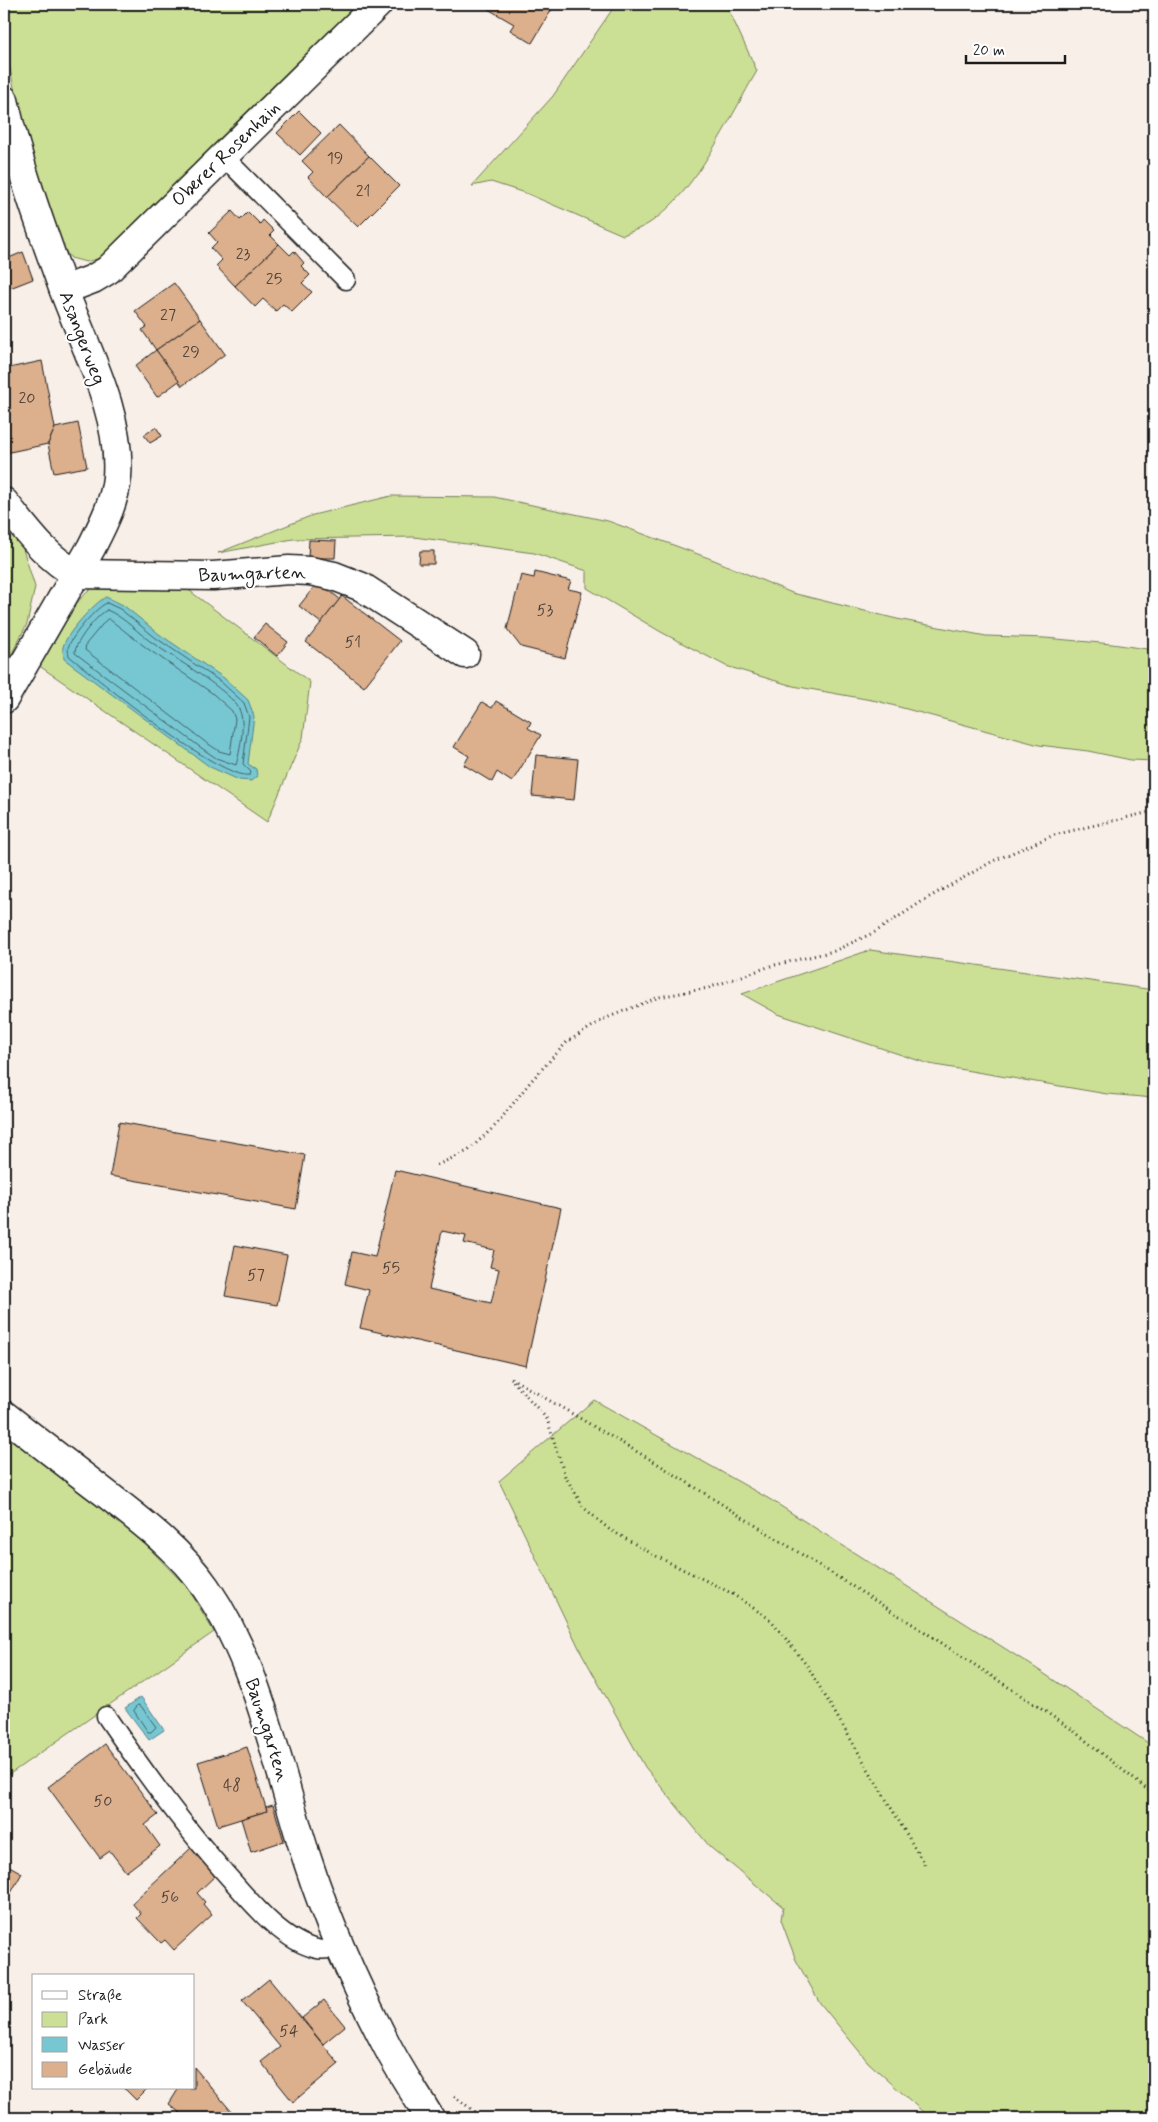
<svg xmlns="http://www.w3.org/2000/svg" width="1158" height="2122" font-family="Mynerve,sans-serif">
	<style>
		.green { fill: #cce095; stroke: #747e58 }
		.water { fill: #77c7d3; stroke: #53838a }
		.lines { fill: none; stroke-linecap: round; stroke-linejoin: round }
		.shore { stroke: #406065; stroke-width: 1 }
		.building { fill: #dcaf8d; stroke: #1c1c1c; fill-rule: evenodd }
		.service-casing { stroke: #1c1c1c; stroke-width: 21 }
		.minor-casing { stroke: #1c1c1c; stroke-width: 31 }
		.path { stroke: #1c1c1c; stroke-width: 3; stroke-dasharray: 1 4; stroke-linecap: butt }
		.service { stroke: #fff; stroke-width: 18 }
		.minor { stroke: #fff; stroke-width: 28 }
		.labels { text-anchor: middle; dominant-baseline: central; stroke-width: 4; stroke-linejoin: round; paint-order: stroke }
		.number-label { font-size: 16px; fill: #4c4138 }
		.street-label { font-size: 19px; fill: #1c1c1c; stroke: #fff }
	</style>
	<rect width="100%" height="100%" fill="#f8efe8"/>
	<filter id="ink" filterUnits="userSpaceOnUse"><feTurbulence type="fractalNoise" baseFrequency=".02" numOctaves="2"/><feDisplacementMap in="SourceGraphic" scale="10" xChannelSelector="R" yChannelSelector="G"/><feConvolveMatrix kernelMatrix="1 2 1 2 8 2 1 2 1" color-interpolation-filters="sRGB"/></filter>
	<g filter="url(#ink)">
		<g class="green">
			<path d="M4,4H363L105,254L97,259L86,262L71,258L61,246L34,164L16,97L4,41Z"/>
			<path d="M616,4H726L757,71C730,117 696,192 651,222C643,228 632,231 623,235L528,194L491,182L472,186L553,96Z"/>
			<path d="M391,496L494,497L608,521L714,560L792,593L897,619L986,636L1045,638L1112,644L1154,650V761L1131,760L1088,751L1039,745L877,701L793,686L726,666L661,632L587,588V571L534,553L414,537L293,539L218,553L313,515Z"/>
			<path d="M4,520L21,543L35,587L27,624L4,669Z"/>
			<path d="M178,582L310,682L303,738L267,822L38,665C49,646 75,596 94,588C113,579 156,583 178,582Z"/>
			<path d="M870,950L1154,990V1098L1107,1094L929,1064L778,1014L742,994Z"/>
			<path d="M594,1400L771,1500L1034,1667L1154,1747V2118H934L924,2113L868,2062L820,2003L796,1960L781,1920L783,1907L710,1847L645,1767L580,1650L499,1481Z"/>
			<path d="M4,1431L75,1485L140,1539L188,1588L214,1632L4,1778Z"/>
		</g>
		<g class="water">
			<path d="M106,597L123,605L159,634L224,678L248,700L254,716L248,764L256,769L257,776L251,781L239,780L210,767L64,659C64,655 62,650 63,647C66,634 94,603 106,597Z"/>
			<path d="M141,1697L164,1730L149,1740L125,1708Z"/>
		</g>
		<g class="lines">
			<g class="shore">
				<path d="M107,603L120,609L156,638L221,682L244,703L249,717L243,764L251,772L250,775C220,780 98,679 69,656C69,655 68,650 68,648C70,638 98,605 107,603Z"/>
				<path d="M107,610C124,617 138,633 154,644C171,656 232,692 239,709C246,723 240,751 236,765L216,758L200,747L75,653C74,643 98,614 107,610Z"/>
				<path d="M109,619L148,649L212,693L232,711L235,719L230,754L219,751L204,741L85,650L86,644L106,620Z"/>
				<path d="M138,1705L141,1706L156,1727L151,1732H148L134,1711Z"/>
			</g>
		</g>
		<g class="building">
			<path d="M491,4H555L532,43L510,30L514,24L488,9Z"/>
			<path d="M299,111L321,133L300,155L277,133Z"/>
			<path d="M339,125L369,156L327,197L308,177L313,172L302,161Z"/>
			<path d="M369,156L399,186L358,227L327,197Z"/>
			<path d="M232,211L240,220L248,212L260,224L263,220L274,231L270,235L279,244L235,286L216,266L222,260L211,248L217,242L209,233Z"/>
			<path d="M279,244L290,255L294,251L304,263L301,266L310,275L302,283L312,292L292,312L283,304L276,311L263,299L255,307L235,286Z"/>
			<path d="M23,252L33,279L10,288L4,273V260Z"/>
			<path d="M174,283L200,319L156,350L142,330L147,327L135,311Z"/>
			<path d="M200,319L225,354L182,386L156,350Z"/>
			<path d="M156,350L179,381L157,397L135,366Z"/>
			<path d="M42,361L55,428L48,444L5,453L4,369Z"/>
			<path d="M78,423L87,467L54,473L48,444L55,428Z"/>
			<path d="M156,427L162,436L150,443L144,435Z"/>
			<path d="M309,540L336,541L335,558H308Z"/>
			<path d="M420,551H434V564H419Z"/>
			<path d="M535,572L571,581L568,589L582,592L565,658L521,647L507,629L521,575L534,578Z"/>
			<path d="M318,582L340,599L321,623L299,606Z"/>
			<path d="M342,596L400,641L364,687L306,642Z"/>
			<path d="M265,624L288,642L277,656L254,637Z"/>
			<path d="M496,701L531,722L528,728L541,735L512,782L497,772L492,782L464,765L469,756L454,747L482,702L492,708Z"/>
			<path d="M536,755L578,759L574,800L532,796Z"/>
			<path d="M119,1122L305,1155L296,1209L110,1176Z"/>
			<path d="M395,1170L561,1208L526,1366L360,1328L369,1290L345,1284L352,1252L375,1257ZM442,1231L466,1236L464,1243L494,1250L490,1267L499,1269L491,1303L429,1289Z"/>
			<path d="M235,1245L287,1255L277,1305L225,1296Z"/>
			<path d="M105,1744L158,1815L145,1825L160,1846L126,1872L110,1851L100,1858L48,1787Z"/>
			<path d="M247,1747L267,1811L218,1826L198,1762Z"/>
			<path d="M273,1805L284,1841L251,1852L241,1819L267,1811L266,1807Z"/>
			<path d="M191,1848L216,1875L197,1893L205,1902L203,1904L212,1915L174,1950L165,1940L161,1943L137,1918L141,1914L132,1903Z"/>
			<path d="M4,1863L22,1873L11,1893L4,1889Z"/>
			<path d="M269,1979L339,2064L293,2102L261,2062L280,2047L242,2001Z"/>
			<path d="M324,2000L345,2026L323,2044L302,2018Z"/>
			<path d="M194,2067L237,2118H186L169,2104L179,2088H194Z"/>
			<path d="M124,2088H148L136,2100Z"/>
		</g>
		<g class="lines">
			<defs>
				<g id="service">
					<path d="M223,156L346,280"/>
					<path d="M106,1716C146,1775 187,1831 234,1883C255,1907 285,1942 317,1949C323,1951 333,1948 340,1948"/>
				</g>
				<g id="minor">
					<path d="M4,100C18,164 41,227 63,288C84,346 122,414 117,477C115,502 102,526 91,548L4,699"/>
					<path d="M64,290L93,279L108,270L378,4"/>
					<path d="M4,502C27,530 44,556 76,574L213,576L289,570L310,571L334,576L362,587L465,654"/>
					<path d="M4,1415C37,1441 71,1467 105,1493C141,1521 180,1550 206,1588C262,1670 277,1770 308,1862C328,1924 355,1984 385,2042C398,2068 415,2093 430,2118"/>
				</g>
			</defs>
			<use href="#service" class="service-casing"/>
			<use href="#minor" class="minor-casing"/>
			<g class="path">
				<path d="M437,1165L468,1151L496,1125L531,1081L567,1042L604,1019L659,997L708,988L771,966L834,951L875,932L926,899L993,861L1054,835L1154,811"/>
				<path d="M511,1378L658,1464L925,1632L1070,1728L1154,1795"/>
				<path d="M513,1381L547,1419L565,1476L584,1508L609,1529L654,1555L731,1593L771,1620L808,1667L926,1867"/>
				<path d="M454,2096L483,2118"/>
			</g>
			<use href="#service" class="service"/>
			<use href="#minor" class="minor"/>
		</g>
	</g>
	<g class="labels">
		<g class="number-label">
			<text x="335" y="158">19</text>
			<text x="363" y="191">21</text>
			<text x="243" y="254">23</text>
			<text x="274" y="279">25</text>
			<text x="168" y="315">27</text>
			<text x="191" y="352">29</text>
			<text x="27" y="398">20</text>
			<text x="545" y="610">53</text>
			<text x="353" y="642">51</text>
			<text x="391" y="1268">55</text>
			<text x="256" y="1275">57</text>
			<text x="232" y="1785">48</text>
			<text x="103" y="1801">50</text>
			<text x="170" y="1897">56</text>
			<text x="289" y="2031">54</text>
		</g>
		<g class="street-label">
			<text transform="translate(226 154) rotate(-44)">Oberer Rosenhain</text>
			<text transform="translate(82 338) rotate(69)">Asangerweg</text>
			<text transform="translate(252 574) rotate(-2)">Baumgarten</text>
			<text transform="translate(267 1730) rotate(72)">Baumgarten</text>
		</g>
	</g>
	<rect width="1158" height="2122" fill="none" stroke="#fff" stroke-width="20"/>
	<rect x="10" y="10" width="1138" height="2102" fill="none" stroke="#1c1c1c" stroke-width="2" filter="url(#ink)"/>
	<rect x="32" y="1974" width="162" height="115" fill="#ffffff" stroke="#a4a4a4"/>
	<rect x="42" y="1991" width="25" height="8" fill="#ffffff" stroke="#a4a4a4"/>
	<text x="78" y="2000" font-size="15" fill="#1c1c1c">Straße</text>
	<rect x="42" y="2012" width="25" height="15" fill="#cce095" stroke="#a4a4a4"/>
	<text x="78" y="2024" font-size="15" fill="#1c1c1c">Park</text>
	<rect x="42" y="2037" width="25" height="15" fill="#77c7d3" stroke="#a4a4a4"/>
	<text x="78" y="2050" font-size="15" fill="#1c1c1c">Wasser</text>
	<rect x="42" y="2062" width="25" height="15" fill="#dcaf8d" stroke="#a4a4a4"/>
	<text x="78" y="2074" font-size="15" fill="#1c1c1c">Gebäude</text>
	<path d="M966 55v8h99v-8" fill="none" stroke="#1c1c1c" stroke-width="2.5"/>
	<text x="973" y="55" font-size="15" fill="#1c1c1c" stroke="#ffffff" stroke-width="4" paint-order="stroke">20 m</text>
</svg>
